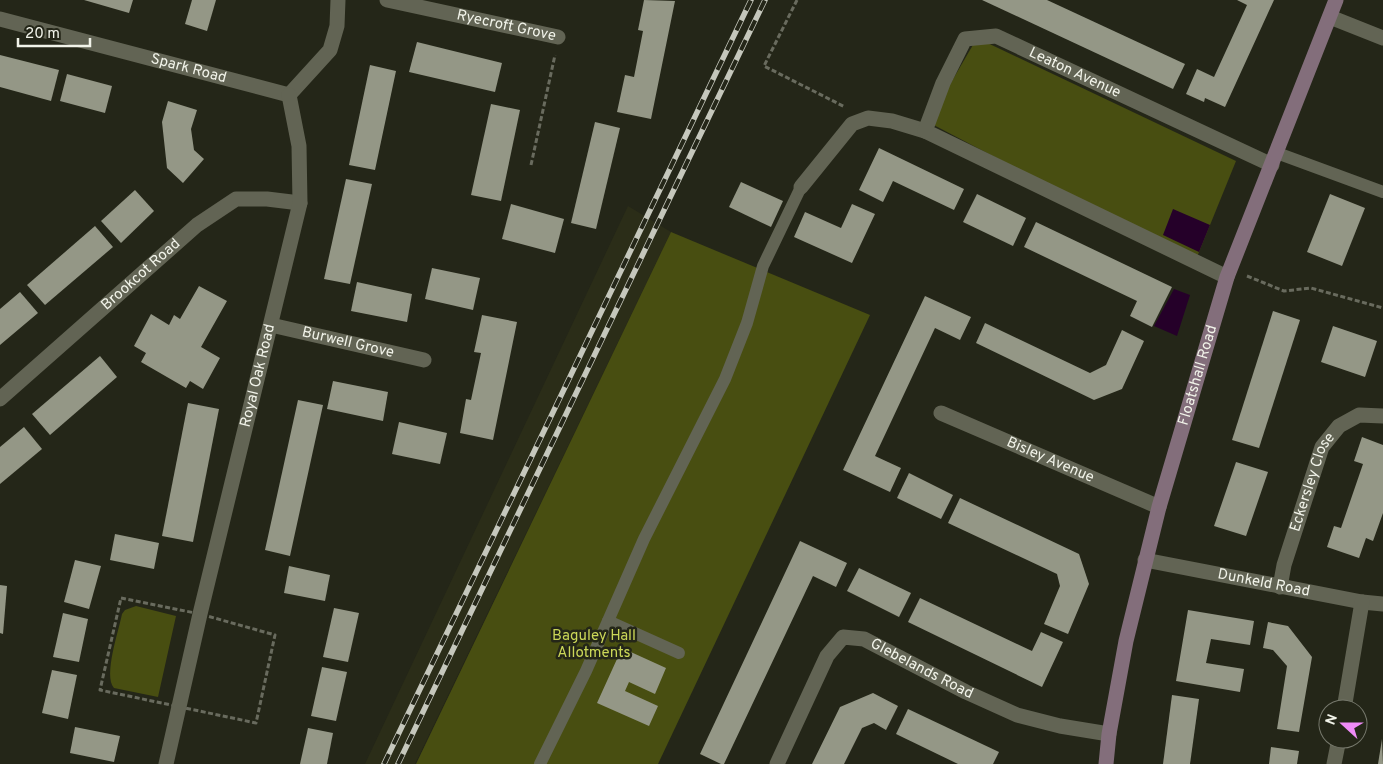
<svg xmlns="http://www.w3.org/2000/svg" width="1383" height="764" font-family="Overpass,sans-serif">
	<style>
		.built { fill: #2b2d18 }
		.green { fill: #484e11 }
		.water { fill: #250029 }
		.building { fill: #949786 }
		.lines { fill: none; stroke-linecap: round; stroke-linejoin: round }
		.path { stroke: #696b5e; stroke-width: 3; stroke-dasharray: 5 2.5; stroke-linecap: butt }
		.lane { stroke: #626454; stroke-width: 12 }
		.street { stroke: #626454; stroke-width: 15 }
		.secondary { stroke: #836e7b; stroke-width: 15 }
		.rail-casing { stroke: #c5c7bc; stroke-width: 5.5 }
		.rail { stroke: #242618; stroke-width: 4; stroke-dasharray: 11; stroke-linecap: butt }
		.labels { text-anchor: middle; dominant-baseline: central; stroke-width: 5; stroke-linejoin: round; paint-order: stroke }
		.street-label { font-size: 15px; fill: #f1f3e9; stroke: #242618 }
		.park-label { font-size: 15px; fill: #cbd758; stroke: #242618 }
	</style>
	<rect width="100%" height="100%" fill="#242618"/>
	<path class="built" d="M628,206L671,232L415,764H365Z"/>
	<g class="green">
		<path d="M977,38L1236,161L1195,262L928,122Z"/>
		<path d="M671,232L870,315L658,764H416Z"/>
		<path d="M136,606L176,616L158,697L114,688C103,676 119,630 122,614L125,610Z"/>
	</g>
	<g class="water">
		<path d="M1173,209L1210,225L1199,252L1163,235Z"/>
		<path d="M1174,289L1190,295L1177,336L1154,326Z"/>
	</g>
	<g class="building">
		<path d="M84,0H133L129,13Z"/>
		<path d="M192,0H216L207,31L185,24Z"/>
		<path d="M644,0L675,1L651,119L617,112L625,75L634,77L643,31L638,30Z"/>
		<path d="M982,0H1047L1185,64L1173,89Z"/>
		<path d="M1237,0H1274L1225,107L1205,98L1204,102L1186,94L1197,69L1214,77L1247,5Z"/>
		<path d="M417,42L502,63L495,92L409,72Z"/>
		<path d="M0,55L59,70L51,101L0,87Z"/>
		<path d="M370,65L396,71L375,170L349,165Z"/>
		<path d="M67,74L112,86L105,113L60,101Z"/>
		<path d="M168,101L197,110L191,129L194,150L204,159L183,183L167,168L162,122Z"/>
		<path d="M491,104L520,110L501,201L471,195Z"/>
		<path d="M595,122L620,128L596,229L571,223Z"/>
		<path d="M879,148L964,189L954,210L893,181L883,202L859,190Z"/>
		<path d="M346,179L372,184L350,284L324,279Z"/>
		<path d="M741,182L783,201L771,227L729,207Z"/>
		<path d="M135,190L154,211L121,243L101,221Z"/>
		<path d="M977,194L1026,218L1013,246L963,222Z"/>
		<path d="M1330,194L1365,208L1342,266L1307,252Z"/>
		<path d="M511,204L564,219L555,253L502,239Z"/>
		<path d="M852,204L875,214L852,263L794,237L805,212L841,228Z"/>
		<path d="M1036,222L1172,287L1152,327L1130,316L1137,301L1024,247Z"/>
		<path d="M95,226L113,247L45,305L27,285Z"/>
		<path d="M432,268L480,278L473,310L425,299Z"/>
		<path d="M357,282L412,294L407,322L351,311Z"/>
		<path d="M199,286L227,301L201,347L220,358L203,389L190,381L186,388L141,362L146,353L134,346L151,314L169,325L174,315L180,319Z"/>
		<path d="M20,292L38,313L0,345V309Z"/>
		<path d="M925,296L971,317L960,340L935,328L875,456L901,468L890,492L843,470Z"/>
		<path d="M1273,311L1300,320L1259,448L1232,440Z"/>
		<path d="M482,315L517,322L493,440L460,433L466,399L471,400L481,353L474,352Z"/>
		<path d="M985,323L1090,373L1106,365L1122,330L1144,341L1122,389L1094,400L976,343Z"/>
		<path d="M1333,326L1377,341L1365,377L1321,362Z"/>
		<path d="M100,356L117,377L50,435L32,414Z"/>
		<path d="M333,381L388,392L383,421L327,409Z"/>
		<path d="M298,400L323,405L290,556L265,550Z"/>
		<path d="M188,403L219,409L193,542L162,536Z"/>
		<path d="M399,422L447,433L440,464L392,454Z"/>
		<path d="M24,427L42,449L0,484V447Z"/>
		<path d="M1362,437L1383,445V513L1373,541L1366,538L1359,558L1327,547L1334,526L1341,528L1363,464L1354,461Z"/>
		<path d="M1236,462L1268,472L1246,536L1214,526Z"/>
		<path d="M909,473L953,495L941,519L897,498Z"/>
		<path d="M960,498L1079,554L1089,584L1068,634L1044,624L1060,586L1057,574L948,523Z"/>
		<path d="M115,534L159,543L154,569L110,560Z"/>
		<path d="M800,541L847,563L836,587L813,576L724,764H721L700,754Z"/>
		<path d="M75,560L101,566L89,609L64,602Z"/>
		<path d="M289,566L330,575L325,601L284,593Z"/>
		<path d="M859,568L911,593L899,617L847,591Z"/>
		<path d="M0,585L7,586L3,634L0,633Z"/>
		<path d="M920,598L1032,651L1041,632L1063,642L1042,687L908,622Z"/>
		<path d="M334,608L359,613L348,662L323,657Z"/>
		<path d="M1188,610L1254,621L1250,645L1211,639L1206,663L1244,669L1240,692L1176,681Z"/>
		<path d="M63,613L88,619L79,662L53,657Z"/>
		<path d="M1268,622L1288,626L1312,657L1299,732L1277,729L1287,666L1273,650L1263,648Z"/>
		<path d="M622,648L666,668L655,694L629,682L625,691L658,706L649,726L597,703Z"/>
		<path d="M322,667L347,672L336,721L311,716Z"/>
		<path d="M52,670L77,675L68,719L42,713Z"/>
		<path d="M873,693L898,706L886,730L874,723L862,728L844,764H812L840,707Z"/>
		<path d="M1172,695L1199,699L1190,764H1163Z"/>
		<path d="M908,709L999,752L993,764H958L896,734Z"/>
		<path d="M75,727L120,736L114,762L70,753Z"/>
		<path d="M308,728L333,733L327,764H300Z"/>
		<path d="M1382,739L1383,764H1378Z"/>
		<path d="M1271,747L1299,751L1297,764H1269Z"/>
	</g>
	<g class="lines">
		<g class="path">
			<path d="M797,0L764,66L845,107"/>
			<path d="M531,165L555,55"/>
			<path d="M1247,276L1284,291L1311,288L1383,308"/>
			<path d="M121,598L200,614L275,635L256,723L100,690Z"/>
		</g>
		<g class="lane">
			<path d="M1277,153L1383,192"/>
			<path d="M608,621L679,653"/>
			<path d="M540,764L586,671L644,539L725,379L747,323L763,266L801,187"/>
		</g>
		<g class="street">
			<path id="s1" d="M387,0L558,37"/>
			<path d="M1330,17L1383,38"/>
			<path id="s2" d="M0,19L289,95"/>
			<path d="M289,95L330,50L337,26L338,0"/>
			<path d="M801,187L852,124L868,118L892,121L925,131"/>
			<path id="s3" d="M1227,277L925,131L943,83L965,39L996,36L1272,165"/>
			<path id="s4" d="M271,325L424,360"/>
			<path id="s5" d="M0,399L197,225L236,199H267L300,203"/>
			<path id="s6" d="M941,413L1159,507"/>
			<path id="s7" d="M1145,560L1362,602L1383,604"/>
			<path id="s8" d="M1280,587L1284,565L1322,447L1339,426L1359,415L1383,416"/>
			<path d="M1344,709L1362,602"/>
			<path id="s9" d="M166,764L200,614L300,203L299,146L289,95"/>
			<path id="s10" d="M777,764L827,656L843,637L864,639L966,692L1017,715L1060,726L1109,734"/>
			<path d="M1334,764L1339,739"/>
		</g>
		<path class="secondary" id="s11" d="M1106,764L1109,734L1126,641L1159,507L1227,277L1336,0"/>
		<defs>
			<g id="rail">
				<path d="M384,764L751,0"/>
				<path d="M398,764L765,0"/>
			</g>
		</defs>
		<use href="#rail" class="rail-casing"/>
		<use href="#rail" class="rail"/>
	</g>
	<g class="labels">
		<g class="street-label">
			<text stroke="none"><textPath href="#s1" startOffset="122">Ryecroft Grove</textPath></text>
			<text stroke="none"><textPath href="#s2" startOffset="195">Spark Road</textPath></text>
			<text stroke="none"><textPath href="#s3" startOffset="554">Leaton Avenue</textPath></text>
			<text stroke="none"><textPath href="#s5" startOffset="188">Brookcot Road</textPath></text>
			<text stroke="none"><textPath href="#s4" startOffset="79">Burwell Grove</textPath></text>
			<text stroke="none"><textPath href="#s11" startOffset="400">Floatshall Road</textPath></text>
			<text stroke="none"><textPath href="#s9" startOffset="399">Royal Oak Road</textPath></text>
			<text stroke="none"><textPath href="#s6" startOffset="119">Bisley Avenue</textPath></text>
			<text stroke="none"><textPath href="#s8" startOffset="110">Eckersley Close</textPath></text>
			<text stroke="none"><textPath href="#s7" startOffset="121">Dunkeld Road</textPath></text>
			<text stroke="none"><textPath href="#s10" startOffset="230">Glebelands Road</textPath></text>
		</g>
		<g class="park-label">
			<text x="594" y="636">Baguley Hall<tspan x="594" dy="17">Allotments</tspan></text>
		</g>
	</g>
	<g transform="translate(1343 724) rotate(291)"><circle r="24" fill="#242618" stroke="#76786c"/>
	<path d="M0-4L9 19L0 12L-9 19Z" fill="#ef8bf7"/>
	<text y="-8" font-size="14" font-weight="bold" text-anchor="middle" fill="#f1f3e9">N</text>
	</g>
	<path d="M18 38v8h72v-8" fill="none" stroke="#f1f3e9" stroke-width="2.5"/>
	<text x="25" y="38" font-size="15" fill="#f1f3e9" stroke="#242618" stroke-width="4" paint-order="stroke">20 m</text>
</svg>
